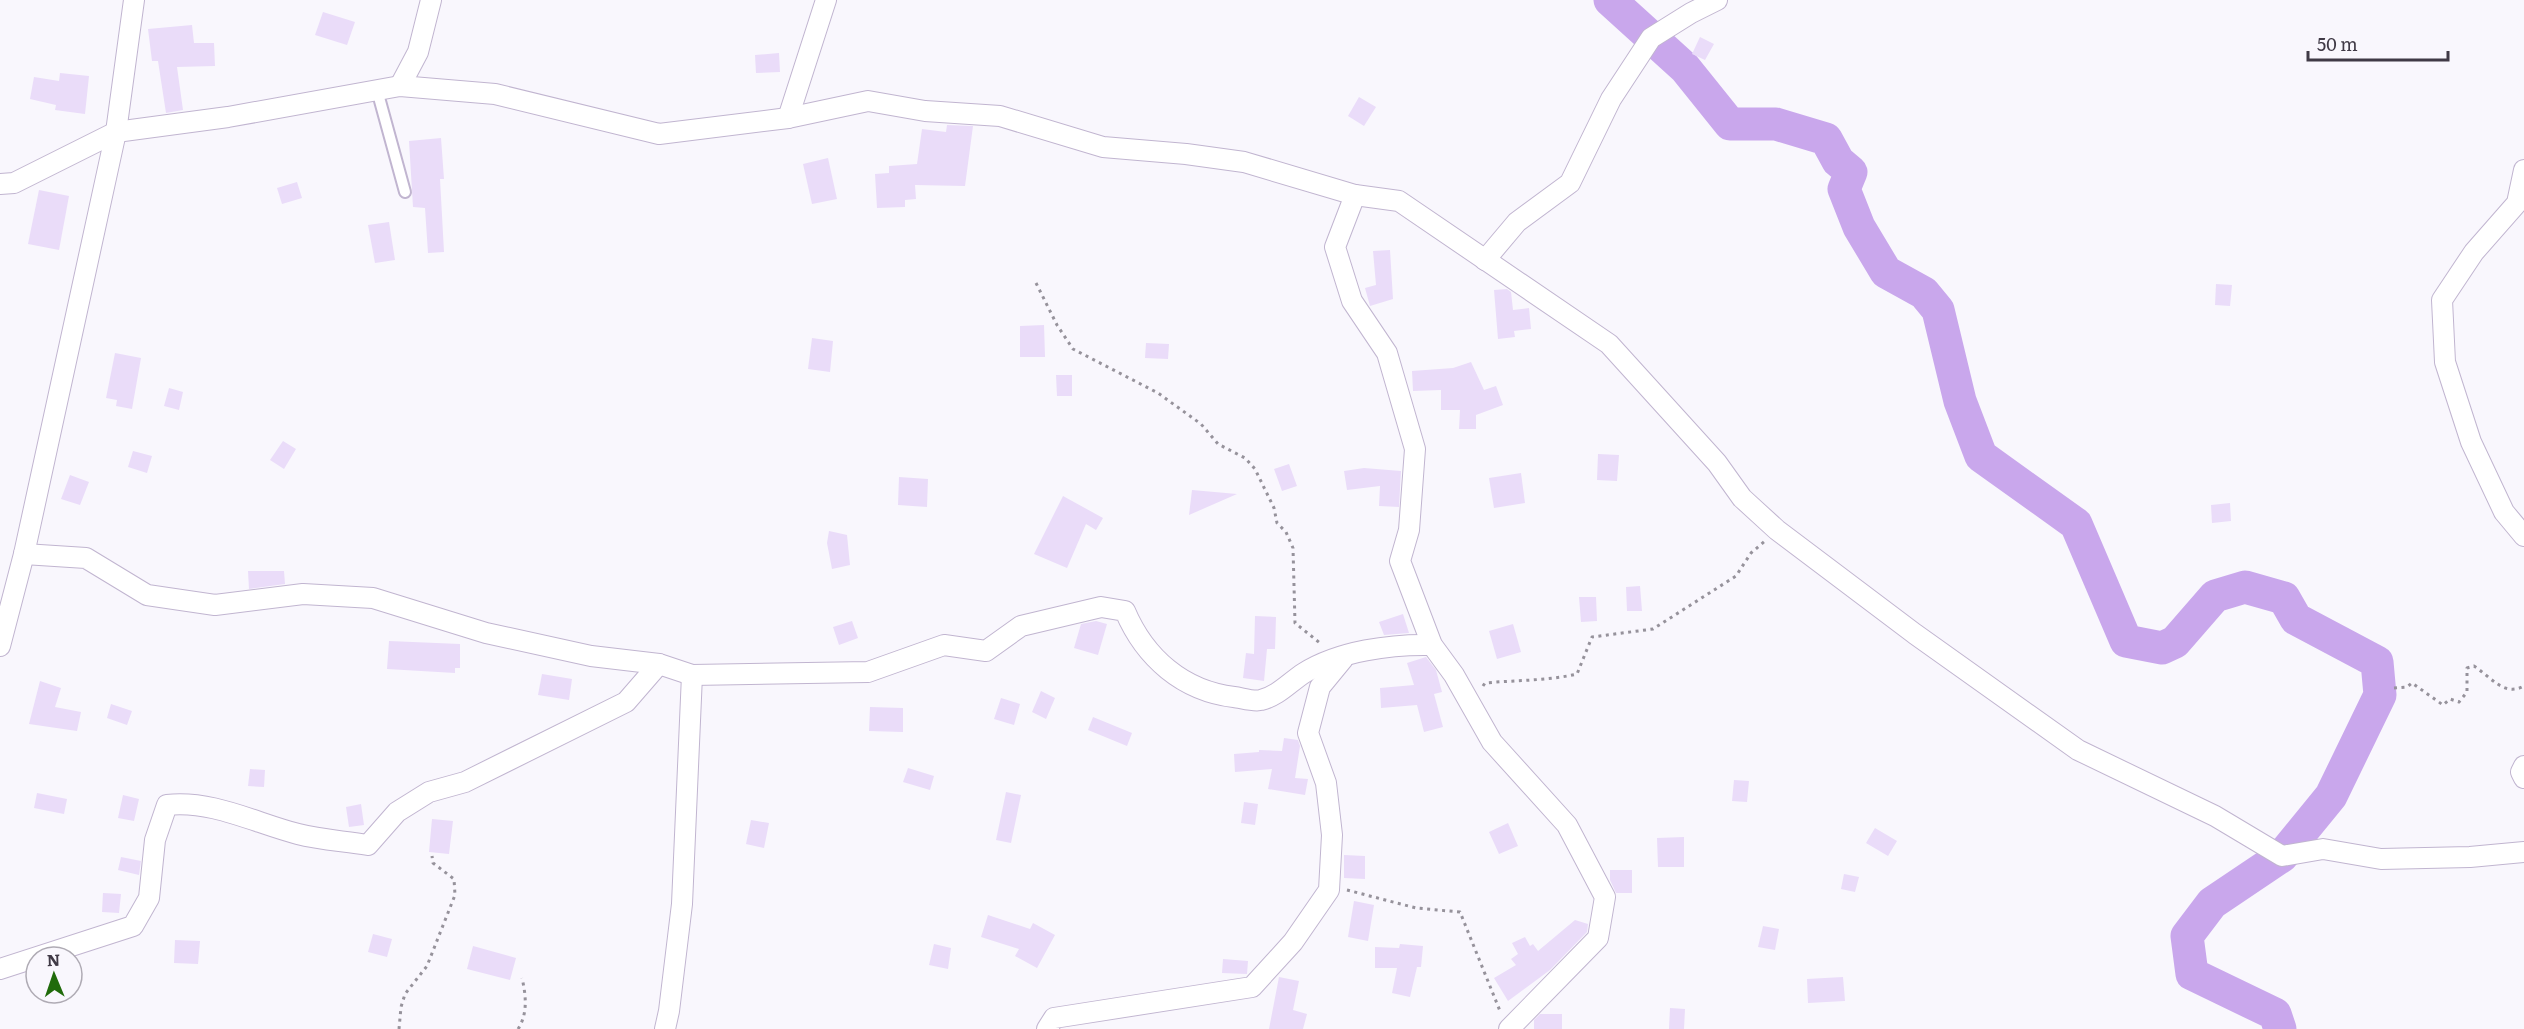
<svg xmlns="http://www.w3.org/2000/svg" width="2524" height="1029" font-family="Literata,serif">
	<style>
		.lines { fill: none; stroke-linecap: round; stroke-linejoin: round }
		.river { stroke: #c9a7ec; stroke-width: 33 }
		.building { fill: #eadcf9 }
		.service-casing { stroke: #c1b5d0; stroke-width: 14 }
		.minor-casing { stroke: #c1b5d0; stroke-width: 22 }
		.path { stroke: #96929b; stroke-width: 3; stroke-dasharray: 3 4.5; stroke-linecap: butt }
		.service { stroke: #fff; stroke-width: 10 }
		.minor { stroke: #fff; stroke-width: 20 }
	</style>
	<rect width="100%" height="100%" fill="#f9f7fd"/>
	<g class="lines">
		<path class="river" d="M1610,0L1685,68L1730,124H1776L1826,139L1838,161L1851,172L1844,189L1859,227L1886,272L1924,293L1938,310L1960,401L1981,456L2076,524L2126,641L2162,648L2175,642L2215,596L2245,587L2284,598L2296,619L2377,662L2380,695L2331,796L2282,856L2212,903L2187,936L2192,974L2275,1014L2280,1029"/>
	</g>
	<g class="building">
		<path d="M323,12L355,22L347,45L315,35Z"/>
		<path d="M192,25L194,43H214L215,66L177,67L183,110L166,113L158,61H152L148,29Z"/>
		<path d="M1700,37L1714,44L1705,60L1692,54Z"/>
		<path d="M779,53L780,72L756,73L755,55Z"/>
		<path d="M60,73L89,76L85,114L55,110L56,105L30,99L34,77L59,81Z"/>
		<path d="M1359,97L1376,107L1364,126L1348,116Z"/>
		<path d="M947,125L973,126L965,186L915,185L916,199L905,200V207L877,208L875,174L889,173V166L917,164L922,129L946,132Z"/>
		<path d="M441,138L444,179H440L444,252L428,253L425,208L413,207L409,141Z"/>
		<path d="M828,158L837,199L812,204L803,164Z"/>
		<path d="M297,182L302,198L282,204L277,188Z"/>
		<path d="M39,190L69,196L59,250L28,244Z"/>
		<path d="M389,222L395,260L375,263L368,225Z"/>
		<path d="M1390,250L1393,299L1370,306L1365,288L1376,285L1373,251Z"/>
		<path d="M2216,284L2232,285L2230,306L2215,305Z"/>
		<path d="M1507,289L1511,292L1513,310L1529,308L1531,329L1514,331L1515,337L1498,339L1494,290Z"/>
		<path d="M1044,325L1045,357H1020V326Z"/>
		<path d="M812,338L833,341L830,372L808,369Z"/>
		<path d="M1146,343L1169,344L1168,359L1145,358Z"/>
		<path d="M115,353L141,358L132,409L116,406L117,400L106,398Z"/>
		<path d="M1471,362L1484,390L1496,386L1503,405L1476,415V429H1459L1460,410H1441V390L1413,391L1412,371L1453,368Z"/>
		<path d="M1056,375H1072V396H1057Z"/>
		<path d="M169,388L183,392L179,410L164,406Z"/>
		<path d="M283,441L296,449L284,469L270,460Z"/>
		<path d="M133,451L152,456L147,473L128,467Z"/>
		<path d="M1598,454L1619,455L1617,481L1597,480Z"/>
		<path d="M1289,464L1297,486L1282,491L1274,469Z"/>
		<path d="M1364,468L1401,471L1399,507L1379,506L1380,486L1347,490L1344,471Z"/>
		<path d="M1521,473L1525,503L1494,508L1489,478Z"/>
		<path d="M70,475L89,482L80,505L61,499Z"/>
		<path d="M899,477L928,479L927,507L898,505Z"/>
		<path d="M1192,490L1237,494L1189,515Z"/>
		<path d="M1063,496L1103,518L1096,530L1086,524L1067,568L1034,554Z"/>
		<path d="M2230,503L2231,521L2212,523L2211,505Z"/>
		<path d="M829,531L847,535L850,565L832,569L827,543Z"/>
		<path d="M248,571H284L285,584L249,589Z"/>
		<path d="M1640,586L1642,611H1627L1626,587Z"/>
		<path d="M1579,597H1596L1597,621L1581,622Z"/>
		<path d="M1403,614L1409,633L1384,635L1379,622Z"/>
		<path d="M1255,616L1276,617L1275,649H1267L1264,681L1243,678L1246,653L1254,654Z"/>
		<path d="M852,621L858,638L839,645L833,627Z"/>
		<path d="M1096,621L1107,624L1098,655L1074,648L1081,624Z"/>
		<path d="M1513,624L1521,652L1497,659L1489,631Z"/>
		<path d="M389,641L460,644V668H455V673L387,669Z"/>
		<path d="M1426,657L1436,670L1442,692L1434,694L1443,727L1424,732L1417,705L1381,708L1380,688L1414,685L1407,663Z"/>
		<path d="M542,674L572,679L569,700L538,695Z"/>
		<path d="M40,681L61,688L55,707L81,712L77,731L29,724Z"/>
		<path d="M1041,691L1055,698L1046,719L1032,712Z"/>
		<path d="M1001,698L1020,704L1014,725L994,719Z"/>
		<path d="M111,704L132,711L127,725L107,718Z"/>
		<path d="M870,707L903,708V732L869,731Z"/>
		<path d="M1093,717L1132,733L1127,746L1088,730Z"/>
		<path d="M1284,738L1298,740L1300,746L1295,778L1308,779L1305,795L1268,789L1272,769L1235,772L1234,754L1259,752V750L1282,751Z"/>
		<path d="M908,768L934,776L930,790L903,782Z"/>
		<path d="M250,769L265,770L264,787L248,786Z"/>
		<path d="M1734,780L1749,781L1747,802L1732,801Z"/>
		<path d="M1006,792L1021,795L1011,843L996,840Z"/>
		<path d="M37,793L67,799L64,814L34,808Z"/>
		<path d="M123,795L139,799L134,821L118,818Z"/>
		<path d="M1244,802L1258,804L1255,825L1241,823Z"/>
		<path d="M361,804L364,825L349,827L346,807Z"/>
		<path d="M432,819L453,821L449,854L429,852Z"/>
		<path d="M751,820L769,823L764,848L746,844Z"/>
		<path d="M1508,823L1518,846L1499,854L1489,832Z"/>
		<path d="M1875,828L1897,841L1888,856L1866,843Z"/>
		<path d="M1684,837V867H1658L1657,838Z"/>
		<path d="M1344,855L1365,856V879L1344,878Z"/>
		<path d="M121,857L141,861L139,875L118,870Z"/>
		<path d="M1610,870H1632V893H1616L1610,880Z"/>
		<path d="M1844,874L1859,877L1855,892L1841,889Z"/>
		<path d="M103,893L121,894L119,913L102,912Z"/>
		<path d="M1354,901L1374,905L1368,941L1348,937Z"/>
		<path d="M988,915L1030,929L1033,923L1055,935L1037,968L1015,956L1019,949L981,937Z"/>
		<path d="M1575,920L1588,924L1587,932L1550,970L1508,1001L1494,978L1516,965L1511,959L1518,954L1512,943L1525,937L1530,946L1533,944L1538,951Z"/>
		<path d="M1763,926L1779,929L1775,950L1758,947Z"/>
		<path d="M373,934L392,939L387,957L368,952Z"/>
		<path d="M175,940L200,941L198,964L174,963Z"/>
		<path d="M934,944L951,948L948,969L929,965Z"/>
		<path d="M1400,944L1423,946L1421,967H1417L1410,997L1392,993L1397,968H1375V947L1399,948Z"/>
		<path d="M473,946L516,958L510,980L467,969Z"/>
		<path d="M1223,959L1248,961L1247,974L1222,973Z"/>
		<path d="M1279,977L1299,981L1293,1010L1307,1014L1303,1029H1269Z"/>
		<path d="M1843,977L1845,1001L1808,1003L1807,979Z"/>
		<path d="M1670,1008L1685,1009L1684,1029H1669Z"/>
		<path d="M1540,1014H1562V1029H1534V1020Z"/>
	</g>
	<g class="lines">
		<defs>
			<path id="service" d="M377,90L405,192"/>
			<g id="minor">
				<path d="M400,86L418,52L431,0"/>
				<path d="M788,118L826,0"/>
				<path d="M2524,170L2517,203L2474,252L2442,300L2445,362L2471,442L2504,512L2524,536"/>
				<path d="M0,184L14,183L116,132L228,117L400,86L495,94L659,134L788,118L868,101L925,111L1000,116L1103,147L1186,154L1244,162L1355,195L1399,201L1609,344L1717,463L1742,498L1777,530L1915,634L2078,750L2215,816L2282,856L2323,849L2381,859L2470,857L2524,852"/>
				<path d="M1355,195L1335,247L1352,301L1387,353L1415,449L1409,530L1400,561L1432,645L1454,675L1492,742L1567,825L1605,897L1598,938L1509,1029"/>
				<path d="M1485,260L1517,222L1570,183L1611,99L1651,38L1691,13L1717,0"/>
				<path d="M24,554L86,558L147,595L215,605L303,594L373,598L486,633L591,656L659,664L692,675L868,672L944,645L986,651L1021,626L1101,607L1125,611C1145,658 1183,691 1234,697C1242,698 1254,702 1261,700C1278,696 1290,682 1304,673C1339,651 1391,644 1432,645"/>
				<path d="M0,646L24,554L116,132L134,0"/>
				<path d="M2524,766L2521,772L2524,778"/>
				<path d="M0,969L133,926L149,898L155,840L167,805C213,800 255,823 298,834C321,840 345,841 368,845L397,812L429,792L465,782L626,702L659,664"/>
				<path d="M665,1029L669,1011L682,904L692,675"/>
				<path d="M1047,1029L1054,1018L1252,987L1293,942L1329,890L1332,835L1326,783L1308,733L1320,687L1343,659"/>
			</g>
		</defs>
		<use href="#service" class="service-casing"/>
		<use href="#minor" class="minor-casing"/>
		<g class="path">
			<path d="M1036,283L1057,325L1073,349L1158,393L1201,424L1218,444L1245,458L1255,469L1274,508L1277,523L1286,532L1293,548L1295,623L1320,643"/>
			<path d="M1483,686L1485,683C1516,680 1547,681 1577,674L1592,637L1653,629L1736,576L1751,553L1765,541"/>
			<path d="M2394,688L2407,687L2412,683L2443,705L2450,699L2459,702L2467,692V668L2474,666C2491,677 2504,697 2524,686"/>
			<path d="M1347,890L1416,908L1460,912L1500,1011"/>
			<path d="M399,1029L401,1007L405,994L427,966L455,895L454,879L433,863L432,856"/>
			<path d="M518,1029C528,1014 526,995 522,978"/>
		</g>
		<use href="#service" class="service"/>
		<use href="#minor" class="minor"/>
	</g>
	<g transform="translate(54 975) rotate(358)"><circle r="28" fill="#f9f7fd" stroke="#afabb4" stroke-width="1.5"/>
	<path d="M0-4.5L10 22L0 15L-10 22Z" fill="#206b0b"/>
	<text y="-9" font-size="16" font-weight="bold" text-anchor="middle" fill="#403a46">N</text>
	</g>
	<path d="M2308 51v9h140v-9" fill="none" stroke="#403a46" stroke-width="3"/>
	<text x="2317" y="51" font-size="18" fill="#403a46" stroke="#f9f7fd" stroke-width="4.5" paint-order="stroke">50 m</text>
</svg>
